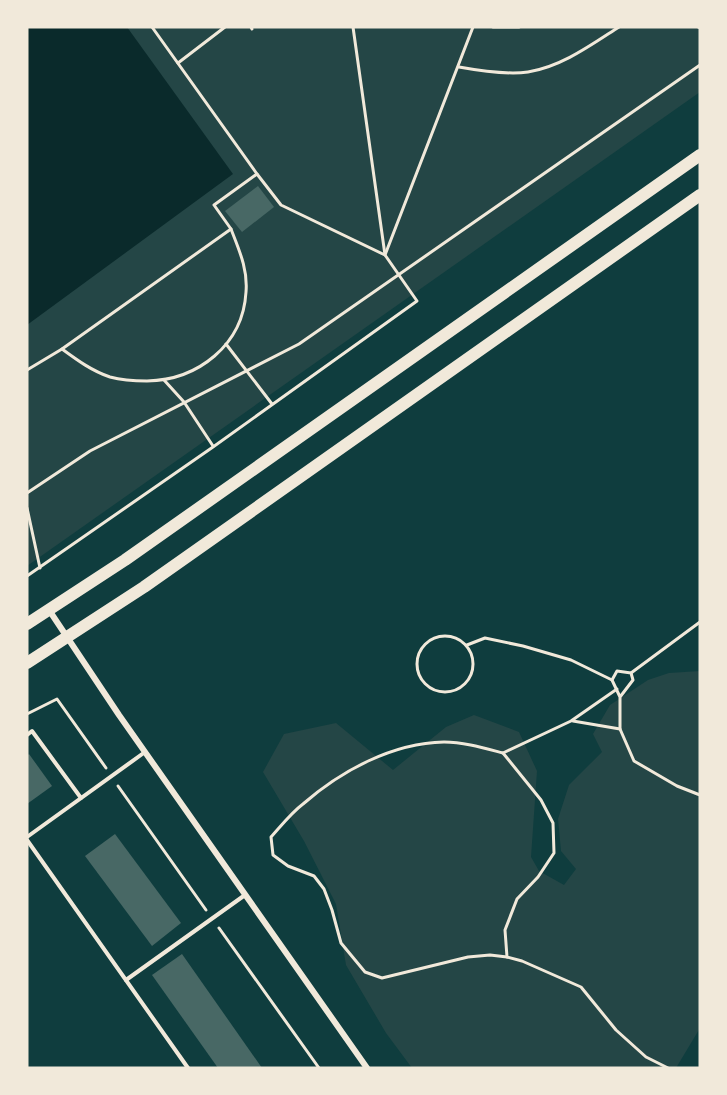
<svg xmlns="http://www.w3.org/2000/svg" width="727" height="1095" font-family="Overpass,sans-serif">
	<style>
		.green { fill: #244646 }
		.water { fill: #0a2a2b }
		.building { fill: #486865 }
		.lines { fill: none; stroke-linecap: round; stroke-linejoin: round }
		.path { stroke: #f1e9da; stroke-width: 3 }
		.service { stroke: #f1e9da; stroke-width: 4 }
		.minor { stroke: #f1e9da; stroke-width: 6 }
		.secondary { stroke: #f1e9da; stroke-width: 12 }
	</style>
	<rect width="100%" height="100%" fill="#0f3d3e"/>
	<g class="green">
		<path d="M27,27H700V92L27,566Z"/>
		<path d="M700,671V1028L676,1068H412L386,1033L346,965L336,904L304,841L263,772L284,734L336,723L393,770L446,727L474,715L519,732L537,771L531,857L539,871L564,885L576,869L561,851L558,819L569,785L602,752L593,734L610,705L648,680L669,673Z"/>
	</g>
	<path class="water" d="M27,27H127L233,174L27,325Z"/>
	<g class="building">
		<path d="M258,186L274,207L242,232L225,211Z"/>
		<path d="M29,754L52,786L27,804V756Z"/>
		<path d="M115,834L181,923L152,946L85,856Z"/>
		<path d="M182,954L262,1068H218L152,975Z"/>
	</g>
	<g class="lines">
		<g class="path">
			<path d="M251,27L252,29"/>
			<path d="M493,27H519"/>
			<path d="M698,27L700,28"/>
			<path d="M178,63L225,27"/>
			<path d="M459,67C481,71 506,75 528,72C561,67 591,45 619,27"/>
			<path d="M257,174L281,205L385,255L473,27"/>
			<path d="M226,344L272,404"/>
			<path d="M62,349C77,360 92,371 110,377C121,380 135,381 147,381C198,380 243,345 246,292C248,269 239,250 231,229"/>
			<path d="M27,370L62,349L231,229L214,205L257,174L152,27"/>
			<path d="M164,380L184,402L213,446"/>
			<path d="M27,493L90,451L299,344L700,65"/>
			<path d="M27,508L40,568"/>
			<path d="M27,576L213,447L417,301L385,255L353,27"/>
			<circle cx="445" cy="664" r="28"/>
			<path d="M467,645L485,638L523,646L571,660L612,680"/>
			<path d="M631,673L700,622"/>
			<path d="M620,697L633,680L631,673L617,671L612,680L620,697V729L634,761L677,786L700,795"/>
			<path d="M27,714L57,699L106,768"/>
			<path d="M573,721L620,729"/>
			<path d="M503,753L541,800L553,823L554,853L538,877L517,899L505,930L507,957L522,961L581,987L616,1030L646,1057L668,1068"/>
			<path d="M118,786L206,910"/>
			<path d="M219,928L319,1068"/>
			<path d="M507,957L490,955L468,957L382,978L365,972L341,943L332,910L324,889L314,876L288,866L273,855L271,837C281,826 291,813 303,804C341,771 392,743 444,742C464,742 484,748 503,753L571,721L617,689"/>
		</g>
		<g class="service">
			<path d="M27,735L32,731L81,798"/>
			<path d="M27,837L145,752"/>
			<path d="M27,840L188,1068"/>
			<path d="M126,980L245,895"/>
		</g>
		<path class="minor" d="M49,610L119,715L367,1068"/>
		<g class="secondary">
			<path d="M27,624L125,560L700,155"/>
			<path d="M27,663L144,587L700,195"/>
		</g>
	</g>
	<rect width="727" height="1095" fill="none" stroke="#f1e9da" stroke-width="57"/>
</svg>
